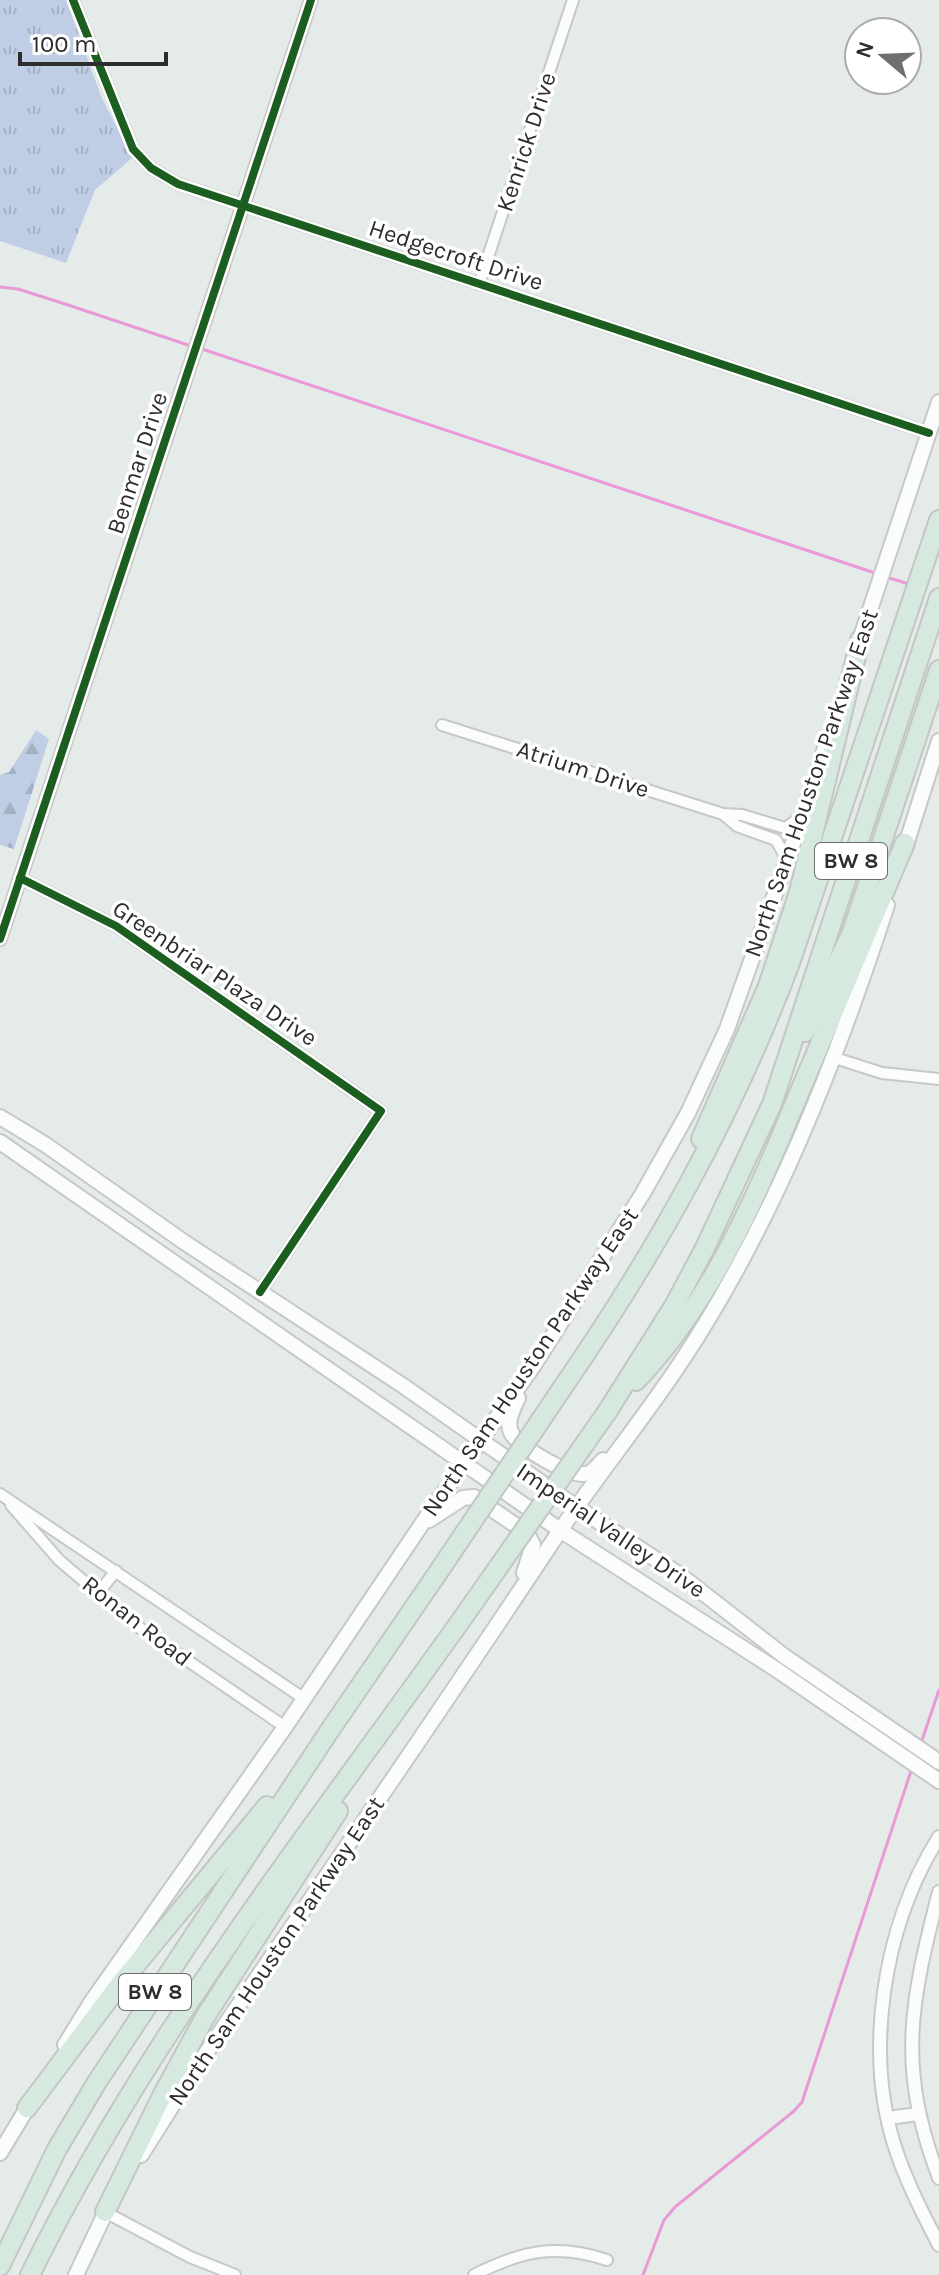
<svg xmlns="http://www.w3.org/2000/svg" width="939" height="2275" font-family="Karla,sans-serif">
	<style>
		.forest { fill: url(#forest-firs) }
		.park { fill: url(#park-tufts) }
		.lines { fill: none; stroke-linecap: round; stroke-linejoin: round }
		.stream { stroke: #e99ad6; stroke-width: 3 }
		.minor-casing { stroke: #c7c8c7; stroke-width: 14 }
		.tertiary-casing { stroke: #c7c8c7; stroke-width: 16 }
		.secondary-casing { stroke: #c7c8c7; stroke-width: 18 }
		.motorway-casing { stroke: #c3c6c5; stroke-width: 22 }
		.minor { stroke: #fbfcfc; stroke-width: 10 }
		.tertiary { stroke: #fbfcfc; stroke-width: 12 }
		.secondary { stroke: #fbfcfc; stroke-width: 14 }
		.motorway { stroke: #d6e9df; stroke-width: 18 }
		.motorway-bridge-casing { stroke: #c3c6c5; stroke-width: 22; stroke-linecap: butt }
		.motorway-bridge { stroke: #d6e9df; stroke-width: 18 }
		.cycleway-casing { stroke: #fff; stroke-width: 13 }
		.cycleway { stroke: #1b5e20; stroke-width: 8 }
		.labels { text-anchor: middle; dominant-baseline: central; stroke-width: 7; stroke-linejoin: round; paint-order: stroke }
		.shield { fill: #fff; stroke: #6c6c6c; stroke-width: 2 }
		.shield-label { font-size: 22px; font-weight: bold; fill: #2d2d2d }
		.street-label { font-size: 24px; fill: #2d2d2d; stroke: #fff }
	</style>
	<defs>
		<pattern id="forest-firs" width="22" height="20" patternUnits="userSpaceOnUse" patternTransform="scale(2)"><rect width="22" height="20" fill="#bfcee5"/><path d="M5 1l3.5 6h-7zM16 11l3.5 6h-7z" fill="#a4b1c5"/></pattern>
		<pattern id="park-tufts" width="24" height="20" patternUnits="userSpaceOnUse" patternTransform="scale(2)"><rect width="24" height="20" fill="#bfcee5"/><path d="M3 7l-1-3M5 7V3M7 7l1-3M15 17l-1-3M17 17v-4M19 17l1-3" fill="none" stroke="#a4b1c5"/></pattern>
	</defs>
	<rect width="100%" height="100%" fill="#e4ebe8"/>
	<path class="forest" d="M36,730L49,739L14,849L0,845V775L9,772Z"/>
	<path class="park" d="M0,0H66L101,96L132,158L95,190L66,263L0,241Z"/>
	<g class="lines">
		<g class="stream">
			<path d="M0,287L18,289L65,304L191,346"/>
			<path d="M199,348L878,574"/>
			<path d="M886,577L909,584"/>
			<path d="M921,1743L939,1690"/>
			<path d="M643,2275L664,2220L675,2207L794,2111L802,2102L912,1768"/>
		</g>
		<defs>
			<g id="minor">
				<path d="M73,0L133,149L151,168L178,184L929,433"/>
				<path d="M479,284L573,0"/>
				<path d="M442,725L723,814L742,815L785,828L801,817"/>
				<path d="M723,814L737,826L776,840L787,860"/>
				<path d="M20,878L116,926L381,1111L260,1292"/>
				<path d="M835,1058L882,1073L939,1079"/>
				<path d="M0,1494L303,1698"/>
				<path d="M11,1505L59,1560L134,1624L285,1727"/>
				<path d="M98,1593L116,1571"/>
				<path d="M105,2212L190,2257L235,2275"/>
				<path d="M474,2275C521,2251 556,2243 607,2260"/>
			</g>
			<g id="tertiary">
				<path d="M0,939L311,0"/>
				<path d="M939,1837C883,1926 862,2056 898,2156C909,2187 924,2216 939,2245"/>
				<path d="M939,1892C910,2004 897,2067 939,2178"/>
				<path d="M888,2118L918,2114"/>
			</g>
			<g id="secondary">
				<path d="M857,649L939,402"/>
				<path d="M904,851L939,741"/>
				<path d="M0,1117L46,1145L184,1242L402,1385L576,1507L680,1575L784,1656L939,1762"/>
				<path d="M0,1142L560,1530L777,1670L939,1781"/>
				<path d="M518,1398C513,1409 505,1423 512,1434C520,1448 574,1480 589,1473C594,1471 599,1464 603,1460"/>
				<path d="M429,1520L463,1498L474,1497L527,1533L533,1545L524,1573"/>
				<path d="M65,2045L92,2001L285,1727L430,1512L534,1365L643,1193L688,1113L727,1029L797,832L830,733"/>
				<path d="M0,2153L32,2100"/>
				<path d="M141,2155L200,2062C317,1889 436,1718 551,1544C592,1482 640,1424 681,1362C773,1224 836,1062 887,905"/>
				<path d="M76,2275L110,2203"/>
			</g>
			<g id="motorway">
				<path d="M805,1032L852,932L939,670"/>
				<path d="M701,1139L768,986L799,892L860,640"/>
				<path d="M636,1381C714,1299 757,1194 800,1091C835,1008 870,926 905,843"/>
				<path d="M563,1387C656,1252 732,1117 790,963L939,520"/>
				<path d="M607,1412L674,1306L705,1248L772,1104L939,598"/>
				<path d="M27,2108L120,1984L267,1806"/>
				<path d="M105,2212L163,2094L205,2017L338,1811"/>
				<path d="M0,2266L57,2149L97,2082L330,1730L437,1574"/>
				<path d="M30,2275C149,2032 319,1822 474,1602"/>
			</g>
		</defs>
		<use href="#minor" class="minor-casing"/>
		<use href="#tertiary" class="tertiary-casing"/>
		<use href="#secondary" class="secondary-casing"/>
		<use href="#motorway" class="motorway-casing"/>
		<use href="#minor" class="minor"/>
		<use href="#tertiary" class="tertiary"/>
		<use href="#secondary" class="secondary"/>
		<use href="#motorway" class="motorway"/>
		<defs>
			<g id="motorway-bridge">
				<path d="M437,1574L563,1387"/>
				<path d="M474,1602L607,1412"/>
			</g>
		</defs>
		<use href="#motorway-bridge" class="motorway-bridge-casing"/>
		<use href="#motorway-bridge" class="motorway-bridge"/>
		<defs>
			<g id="cycleway">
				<path d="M73,0L133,149L151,168L178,184L929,433"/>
				<path d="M20,878L116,926L381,1111L260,1292"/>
				<path d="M0,939L311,0"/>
			</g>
		</defs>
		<use href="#cycleway" class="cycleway-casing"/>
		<use href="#cycleway" class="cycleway"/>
	</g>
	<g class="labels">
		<g class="shield">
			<rect x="815" y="843" width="72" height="36" rx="6"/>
			<rect x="119" y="1974" width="72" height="36" rx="6"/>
		</g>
		<g class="shield-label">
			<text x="851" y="861">BW 8</text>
			<text x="155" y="1992">BW 8</text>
		</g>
		<g class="street-label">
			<text transform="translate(526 142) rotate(-72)">Kenrick Drive</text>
			<text transform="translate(456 255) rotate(18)">Hedgecroft Drive</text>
			<text transform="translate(137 463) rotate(-72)">Benmar Drive</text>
			<text transform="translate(583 769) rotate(18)">Atrium Drive</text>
			<text transform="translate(811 783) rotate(-71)">North Sam Houston Parkway East</text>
			<text transform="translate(215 973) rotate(34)">Greenbriar Plaza Drive</text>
			<text transform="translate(530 1362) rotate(-56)">North Sam Houston Parkway East</text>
			<text transform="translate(611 1530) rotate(34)">Imperial Valley Drive</text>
			<text transform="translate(137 1621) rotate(38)">Ronan Road</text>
			<text transform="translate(276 1951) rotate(-56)">North Sam Houston Parkway East</text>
		</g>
	</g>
	<g transform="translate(883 56) rotate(289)"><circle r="38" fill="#ffffff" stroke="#ababab" stroke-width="2"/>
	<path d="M0-6L14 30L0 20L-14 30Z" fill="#6d706e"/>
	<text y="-12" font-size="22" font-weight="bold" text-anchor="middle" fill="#2d2d2d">N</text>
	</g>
	<path d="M20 52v12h146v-12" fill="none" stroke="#2d2d2d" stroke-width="4"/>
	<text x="32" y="52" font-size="24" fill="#2d2d2d" stroke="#ffffff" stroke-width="6" paint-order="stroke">100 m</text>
</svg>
